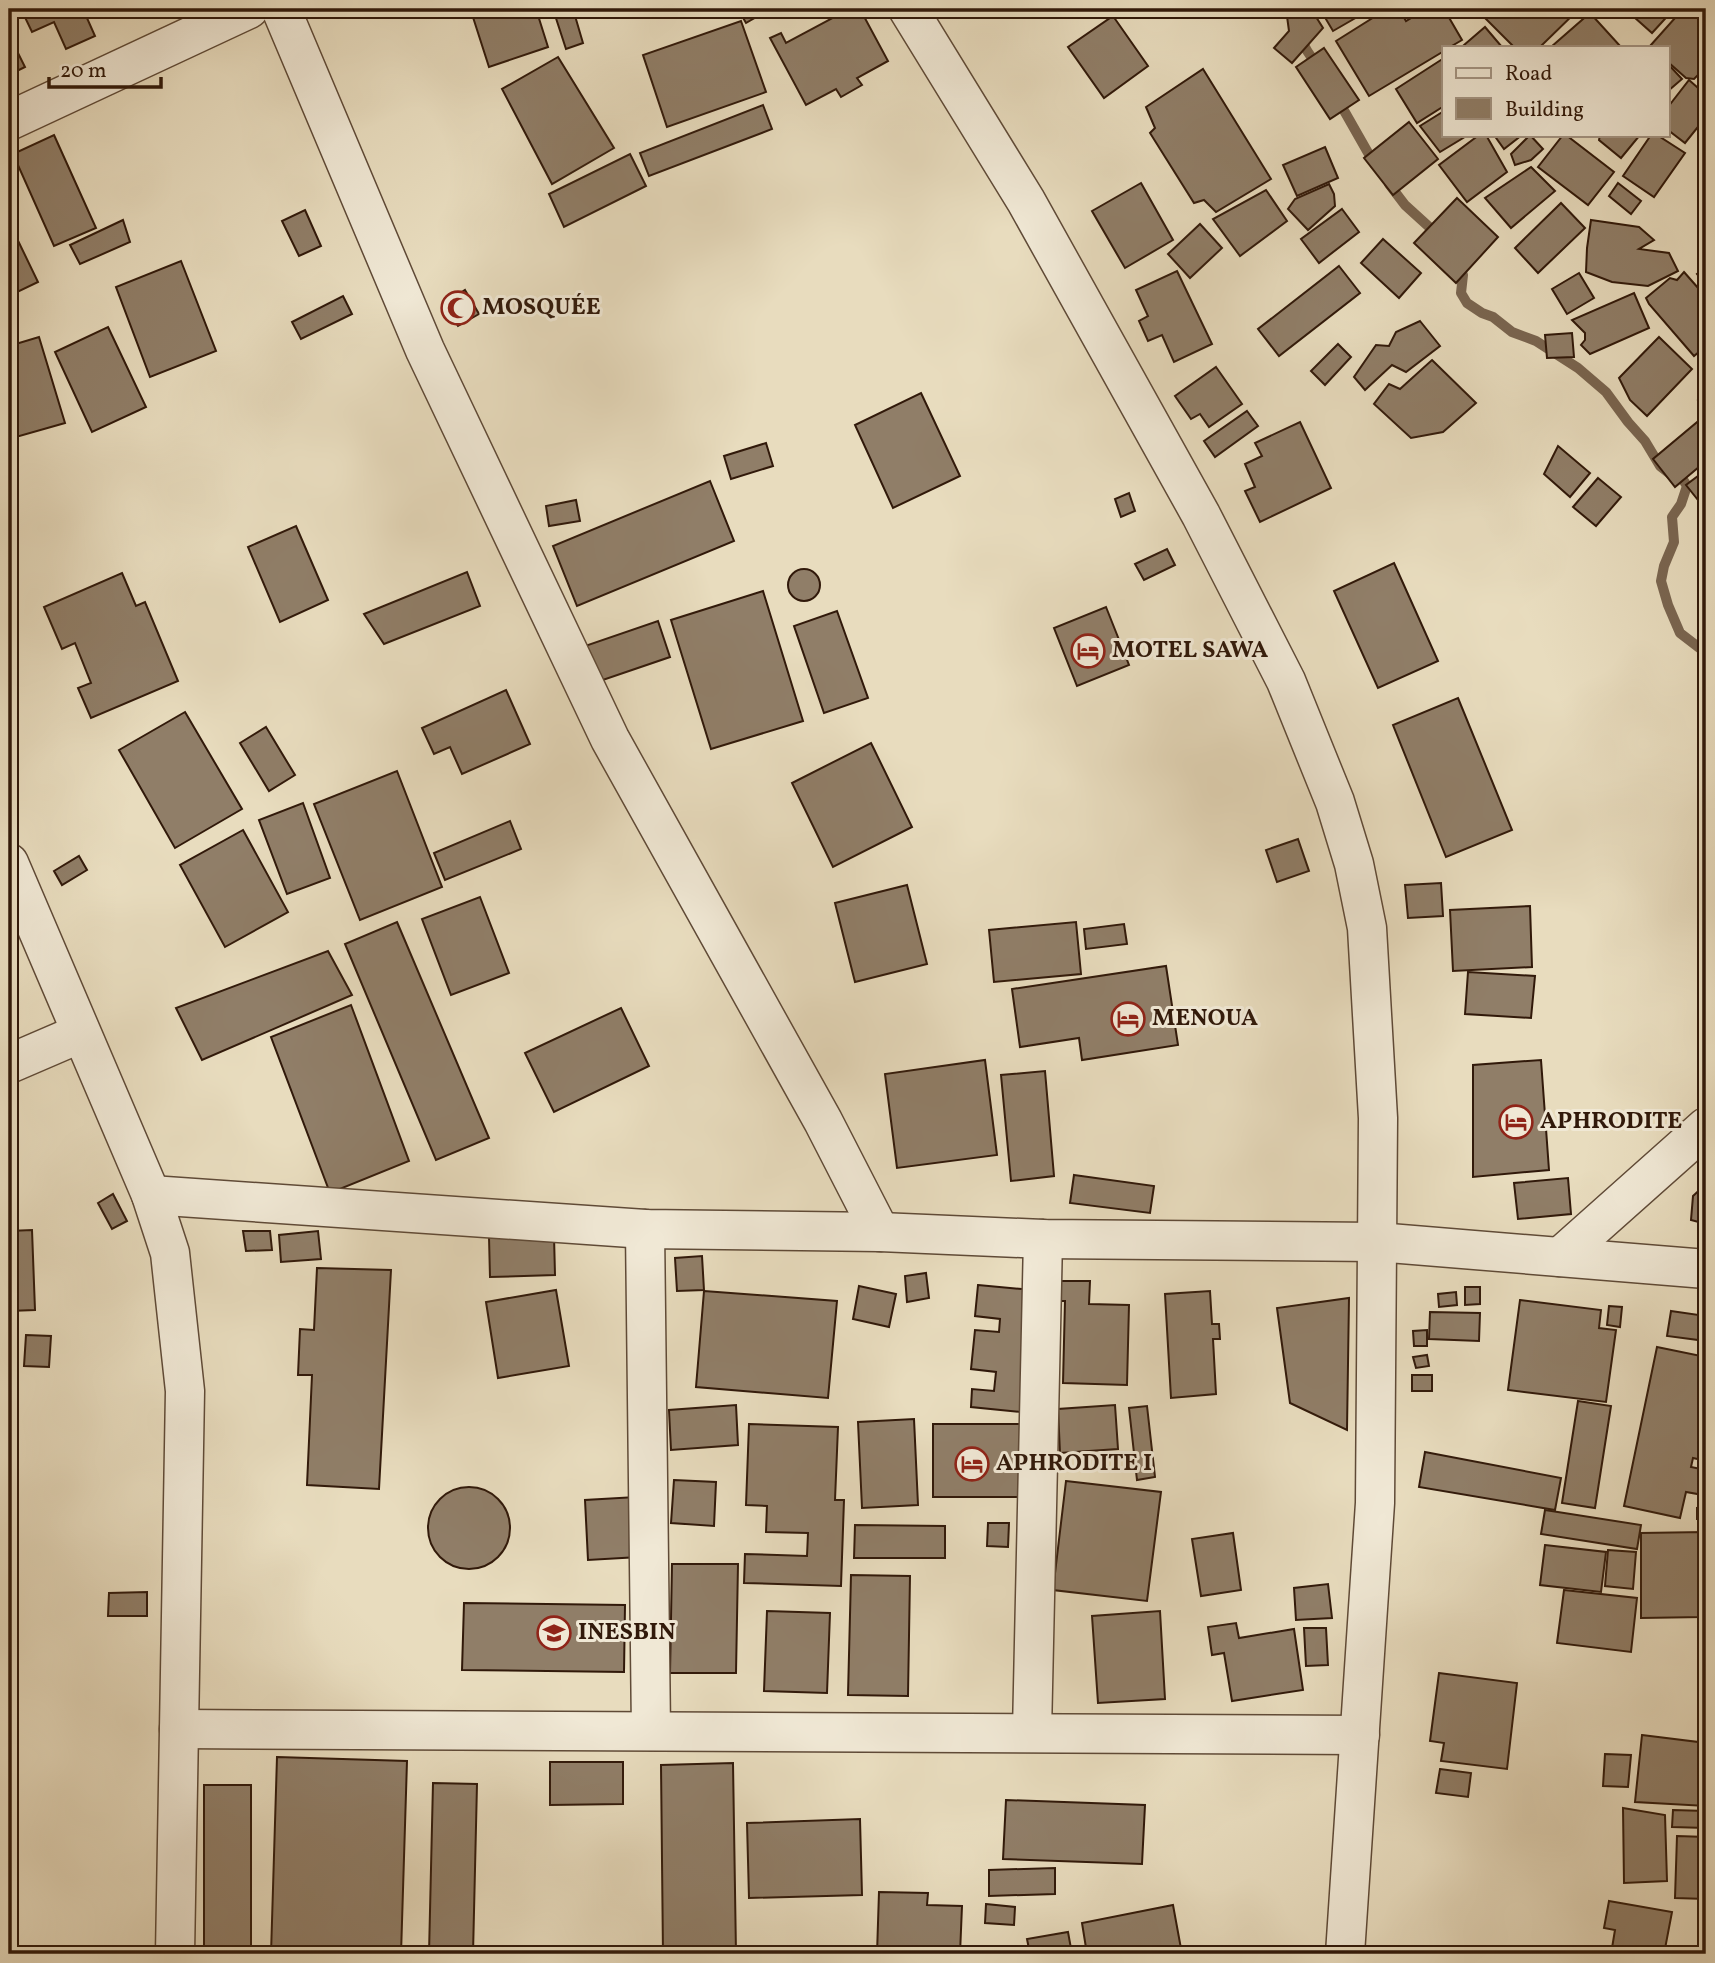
<svg xmlns="http://www.w3.org/2000/svg" width="1715" height="1963" font-family="Vollkorn,serif">
	<style>
		.lines { fill: none; stroke-linecap: round; stroke-linejoin: round }
		.stream { stroke: #7a6651; stroke-width: 10 }
		.building { fill: #907e68; stroke: #31190a; stroke-width: 2 }
		.street-casing { stroke: #5f4a37; stroke-width: 41 }
		.street { stroke: #f0e8d5; stroke-width: 38 }
		.labels { text-anchor: middle; dominant-baseline: central; stroke-width: 6; stroke-linejoin: round; paint-order: stroke }
		.poi-label { font-size: 24px; font-weight: bold; fill: #31190a; stroke: #f0e8d5; text-anchor: start }
	</style>
	<rect width="100%" height="100%" fill="#e8dcbe"/>
	<filter id="stains"><feTurbulence type="fractalNoise" baseFrequency=".00286" numOctaves="4"/><feColorMatrix values="0 0 0 0 .2 0 0 0 0 .09 0 0 0 0 .02 0 0 0 .5 -.17"/></filter>
	<radialGradient id="worn" r=".72"><stop offset=".6" stop-color="#630" stop-opacity="0"/><stop offset="1" stop-color="#630" stop-opacity=".3"/></radialGradient>
	<g class="lines">
		<g class="stream">
			<path d="M1302,38C1304,52 1313,55 1318,69"/>
			<path d="M1338,100L1375,165"/>
			<path d="M1389,184L1405,205L1438,235"/>
			<path d="M1459,265L1463,275L1461,293L1467,303L1482,313L1493,317L1512,332L1536,341L1578,368L1606,392L1628,422L1645,441L1660,466L1674,477L1682,478L1687,486L1681,504L1672,517L1674,542L1664,566L1661,581L1668,605L1680,633L1706,653"/>
		</g>
	</g>
	<g class="building">
		<path d="M21,9H83L95,36L66,49L54,22L32,32Z"/>
		<path d="M479,9H536L548,47L489,67L471,11Z"/>
		<path d="M553,9H573L583,43L566,49Z"/>
		<path d="M738,9H770L746,23Z"/>
		<path d="M842,9H860L888,61L857,78L862,85L841,97L836,89L806,105L770,38L781,33L786,43L844,12Z"/>
		<path d="M1286,9H1311L1323,28L1292,63L1274,48L1289,31Z"/>
		<path d="M1320,9H1371L1333,31Z"/>
		<path d="M1387,9H1399L1406,21L1426,9H1444L1462,40L1450,47H1444V51L1369,96L1336,41Z"/>
		<path d="M1494,9H1577L1578,10L1540,47H1514L1485,18Z"/>
		<path d="M1625,9H1674L1652,33Z"/>
		<path d="M1683,9H1706V67L1694,79L1686,78L1668,62V47H1651L1650,46Z"/>
		<path d="M1590,13L1621,47H1551Z"/>
		<path d="M1113,16L1148,66L1104,98L1068,47Z"/>
		<path d="M741,21L766,92L667,127L643,55Z"/>
		<path d="M1485,27L1502,47H1466L1464,45Z"/>
		<path d="M9,35L25,67L9,75Z"/>
		<path d="M1324,48L1359,100L1330,119L1296,67Z"/>
		<path d="M558,57L614,148L552,184L502,89Z"/>
		<path d="M1444,58V106L1417,123L1396,89Z"/>
		<path d="M1668,64L1682,79L1668,91Z"/>
		<path d="M1203,69L1271,179L1216,212L1204,200L1194,203L1150,133L1155,128L1146,107Z"/>
		<path d="M1689,80L1706,95V117L1685,143L1668,130V107Z"/>
		<path d="M763,105L772,129L649,176L640,153Z"/>
		<path d="M1444,111V135H1468L1440,152L1420,126Z"/>
		<path d="M1409,122L1438,159L1393,195L1364,158Z"/>
		<path d="M54,135L96,228L54,246L13,154Z"/>
		<path d="M1479,135H1486L1507,172L1467,202L1439,165Z"/>
		<path d="M1494,135H1522L1504,149Z"/>
		<path d="M1530,135L1543,149L1531,160L1515,165L1511,154Z"/>
		<path d="M1563,135H1566L1614,172L1588,205L1538,167Z"/>
		<path d="M1600,135H1640L1621,158L1599,140Z"/>
		<path d="M1651,135H1657L1685,153L1654,197L1623,176Z"/>
		<path d="M1325,147L1338,178L1297,196L1283,165Z"/>
		<path d="M630,154L646,186L564,227L549,194Z"/>
		<path d="M1531,167L1555,191L1511,228L1485,198Z"/>
		<path d="M1141,183L1173,240L1125,268L1092,211Z"/>
		<path d="M1618,183L1641,201L1631,214L1609,196Z"/>
		<path d="M1329,184L1334,194L1335,206L1308,230L1288,209L1295,199Z"/>
		<path d="M1266,190L1287,221L1240,256L1213,219Z"/>
		<path d="M1457,198L1498,237L1456,283L1414,243Z"/>
		<path d="M1561,203L1585,228L1538,273L1515,248Z"/>
		<path d="M1342,209L1359,232L1319,263L1301,239Z"/>
		<path d="M305,210L321,246L299,256L282,221Z"/>
		<path d="M123,220L130,242L80,264L70,245Z"/>
		<path d="M1591,220L1639,227L1654,240L1639,249L1669,253L1678,271L1648,286L1612,282L1586,272L1587,248Z"/>
		<path d="M9,222L38,282L9,296Z"/>
		<path d="M1200,224L1222,248L1190,278L1168,254Z"/>
		<path d="M1706,235V251L1700,238Z"/>
		<path d="M1383,239L1421,273L1399,298L1361,263Z"/>
		<path d="M181,261L216,351L150,377L116,287Z"/>
		<path d="M1339,266L1360,293L1279,356L1258,329Z"/>
		<path d="M1706,267V286L1697,274Z"/>
		<path d="M1177,271L1212,344L1174,362L1162,335L1148,341L1139,321L1148,316L1136,290Z"/>
		<path d="M1684,272L1706,297V346L1694,356L1649,304L1646,298L1670,278L1677,280Z"/>
		<path d="M1579,273L1594,298L1567,314L1552,289Z"/>
		<path d="M465,290L479,314L458,326L445,303Z"/>
		<path d="M1634,293L1649,328L1590,354L1581,345L1585,340V333L1572,320Z"/>
		<path d="M343,296L352,314L301,339L292,322Z"/>
		<path d="M1420,321L1440,346L1406,372L1392,365L1365,390L1354,377L1376,345L1389,346L1396,332Z"/>
		<path d="M108,327L146,407L92,432L55,352Z"/>
		<path d="M1572,333L1574,357L1547,358L1545,335Z"/>
		<path d="M39,337L65,423L9,439V346Z"/>
		<path d="M1659,337L1692,369L1647,416L1630,400L1619,378Z"/>
		<path d="M1338,344L1351,357L1325,385L1311,371Z"/>
		<path d="M1432,360L1476,403L1443,432L1411,438L1374,404L1389,384L1400,389Z"/>
		<path d="M1216,367L1242,404L1209,427L1200,414L1191,419L1175,396Z"/>
		<path d="M921,393L960,476L893,508L855,425Z"/>
		<path d="M1706,393V410L1698,400Z"/>
		<path d="M1247,411L1258,426L1215,457L1204,441Z"/>
		<path d="M1702,418L1706,423V461L1675,487L1653,459Z"/>
		<path d="M1300,422L1331,488L1260,522L1245,491L1255,487L1245,464L1262,456L1255,443Z"/>
		<path d="M766,443L773,466L731,479L724,456Z"/>
		<path d="M1558,446L1590,473L1570,497L1544,474Z"/>
		<path d="M1706,470V510L1686,485Z"/>
		<path d="M1598,478L1621,497L1596,526L1573,507Z"/>
		<path d="M710,481L734,541L577,606L553,546Z"/>
		<path d="M1129,493L1135,511L1121,517L1115,499Z"/>
		<path d="M576,500L580,521L549,526L546,506Z"/>
		<path d="M296,526L328,600L280,622L248,547Z"/>
		<path d="M1167,549L1175,565L1144,580L1135,564Z"/>
		<path d="M1394,563L1438,661L1378,688L1334,591Z"/>
		<circle cx="804" cy="585" r="16"/>
		<path d="M467,572L480,606L384,644L364,614Z"/>
		<path d="M122,573L136,606L145,602L178,681L91,718L78,688L91,683L75,643L62,649L44,607Z"/>
		<path d="M1706,583V607L1699,586Z"/>
		<path d="M763,591L803,721L711,749L671,620Z"/>
		<path d="M1106,607L1129,665L1077,686L1054,628Z"/>
		<path d="M837,611L868,698L824,713L794,626Z"/>
		<path d="M658,621L670,657L594,683L582,647Z"/>
		<path d="M506,690L530,744L462,774L450,747L434,754L422,728Z"/>
		<path d="M1458,698L1512,830L1446,857L1393,725Z"/>
		<path d="M185,712L242,809L175,848L119,750Z"/>
		<path d="M266,727L295,775L269,791L240,743Z"/>
		<path d="M871,743L912,827L833,867L792,783Z"/>
		<path d="M397,771L442,887L360,920L314,804Z"/>
		<path d="M303,803L330,878L287,894L259,820Z"/>
		<path d="M1706,808V843L1699,841Z"/>
		<path d="M510,821L521,849L445,880L434,853Z"/>
		<path d="M243,830L288,912L225,947L180,865Z"/>
		<path d="M1298,839L1309,871L1277,882L1266,850Z"/>
		<path d="M79,856L87,870L62,885L54,871Z"/>
		<path d="M1441,883L1443,916L1408,918L1405,885Z"/>
		<path d="M907,885L927,964L855,982L835,903Z"/>
		<path d="M480,897L509,973L451,995L422,919Z"/>
		<path d="M1530,906L1532,967L1453,971L1450,910Z"/>
		<path d="M397,922L489,1138L436,1160L345,944Z"/>
		<path d="M1076,922L1081,974L994,982L989,930Z"/>
		<path d="M1124,924L1127,944L1086,949L1084,929Z"/>
		<path d="M328,951L352,995L202,1060L176,1008Z"/>
		<path d="M1166,966L1178,1045L1082,1060L1079,1038L1020,1047L1012,989Z"/>
		<path d="M1468,972L1535,976L1531,1018L1465,1014Z"/>
		<path d="M351,1005L409,1161L330,1193L271,1037Z"/>
		<path d="M621,1008L649,1066L554,1112L525,1053Z"/>
		<path d="M985,1060L997,1155L897,1168L885,1074Z"/>
		<path d="M1541,1060L1549,1170L1473,1177V1065Z"/>
		<path d="M1045,1071L1054,1176L1011,1181L1001,1075Z"/>
		<path d="M1074,1175L1154,1186L1150,1213L1070,1203Z"/>
		<path d="M1568,1178L1571,1214L1518,1219L1514,1183Z"/>
		<path d="M1706,1184V1224L1691,1220L1693,1196Z"/>
		<path d="M113,1194L127,1221L112,1229L98,1203Z"/>
		<path d="M32,1230L35,1310L9,1311V1231Z"/>
		<path d="M243,1231H270L272,1250L246,1251Z"/>
		<path d="M318,1231L321,1259L281,1262L279,1235Z"/>
		<path d="M554,1236L555,1275L490,1277L489,1237Z"/>
		<path d="M702,1256L704,1290L677,1291L675,1258Z"/>
		<path d="M317,1268L391,1270L379,1489L307,1485L312,1375H298L300,1329L314,1330Z"/>
		<path d="M926,1273L929,1298L907,1302L905,1276Z"/>
		<path d="M1057,1281H1090L1089,1304L1129,1305L1127,1385L1063,1383L1065,1301H1056Z"/>
		<path d="M978,1285L1033,1290L1021,1412L971,1407L972,1389L994,1391L996,1372L971,1369L975,1330L999,1332L1000,1319L975,1316Z"/>
		<path d="M859,1286L896,1294L889,1327L853,1319Z"/>
		<path d="M1465,1287H1480V1304L1465,1305Z"/>
		<path d="M556,1290L569,1366L498,1378L486,1302Z"/>
		<path d="M704,1291L837,1301L828,1398L696,1387Z"/>
		<path d="M1210,1291L1212,1324H1219L1220,1339H1213L1216,1394L1171,1398L1165,1294Z"/>
		<path d="M1456,1292L1457,1305L1439,1307L1438,1294Z"/>
		<path d="M1349,1298L1347,1430L1290,1403L1277,1308Z"/>
		<path d="M1520,1300L1601,1310L1599,1328L1616,1330L1606,1402L1508,1390Z"/>
		<path d="M1609,1306L1622,1307L1620,1327L1607,1325Z"/>
		<path d="M1671,1311L1706,1316V1341L1667,1336Z"/>
		<path d="M1430,1312L1480,1313L1479,1341L1429,1339Z"/>
		<path d="M1427,1330V1346H1414L1413,1331Z"/>
		<path d="M26,1335L51,1336L49,1367L24,1366Z"/>
		<path d="M1657,1347L1706,1357V1461L1693,1458L1691,1467L1706,1470V1478L1703,1495L1686,1492L1680,1518L1624,1506Z"/>
		<path d="M1427,1355L1429,1366L1416,1368L1413,1357Z"/>
		<rect x="1412" y="1375" width="20" height="16"/>
		<path d="M1578,1401L1611,1406L1595,1508L1562,1503Z"/>
		<path d="M736,1405L738,1445L671,1450L669,1410Z"/>
		<path d="M1115,1405L1118,1449L1060,1453L1058,1409Z"/>
		<path d="M1147,1406L1155,1477L1137,1480L1129,1408Z"/>
		<path d="M914,1419L918,1505L862,1508L858,1422Z"/>
		<path d="M749,1424L838,1427L835,1500H844L841,1586L744,1583L745,1554L807,1556L808,1533L766,1532L767,1506L746,1505Z"/>
		<rect x="933" y="1424" width="99" height="73"/>
		<path d="M1425,1452L1561,1478L1555,1510L1419,1487Z"/>
		<path d="M674,1480L716,1482L714,1526L671,1523Z"/>
		<path d="M1066,1481L1161,1492L1147,1601L1053,1590Z"/>
		<circle cx="469" cy="1528" r="41"/>
		<path d="M636,1497L639,1557L588,1560L585,1500Z"/>
		<path d="M1706,1507V1519H1697V1508Z"/>
		<path d="M1545,1510L1641,1525L1637,1549L1541,1534Z"/>
		<path d="M988,1523H1009L1008,1547L987,1546Z"/>
		<path d="M855,1525L945,1526V1558H854Z"/>
		<path d="M1704,1532L1703,1617L1641,1618V1533Z"/>
		<path d="M1233,1533L1241,1590L1201,1596L1192,1539Z"/>
		<path d="M1545,1545L1606,1552L1601,1592L1540,1585Z"/>
		<path d="M1608,1550L1636,1552L1633,1589L1605,1586Z"/>
		<path d="M672,1564H738L736,1673H670Z"/>
		<path d="M851,1575L910,1576L908,1696L848,1695Z"/>
		<path d="M1328,1584L1332,1618L1296,1620L1294,1588Z"/>
		<path d="M1564,1590L1637,1598L1631,1652L1557,1643Z"/>
		<path d="M147,1592V1616H108L109,1593Z"/>
		<path d="M464,1603L625,1605L624,1672L462,1670Z"/>
		<path d="M767,1611L830,1613L827,1693L764,1691Z"/>
		<path d="M1160,1611L1165,1699L1098,1703L1092,1616Z"/>
		<path d="M1236,1623L1239,1638L1294,1629L1303,1690L1232,1701L1224,1653L1212,1655L1208,1627Z"/>
		<path d="M1304,1628H1326L1328,1665L1306,1666Z"/>
		<path d="M1439,1673L1517,1683L1507,1769L1441,1761L1444,1743L1430,1741Z"/>
		<path d="M1642,1735L1706,1743V1806L1635,1802Z"/>
		<path d="M1605,1754L1631,1755L1628,1787L1603,1786Z"/>
		<path d="M277,1757L407,1761L401,1954H271Z"/>
		<path d="M550,1762H623V1804L550,1805Z"/>
		<path d="M733,1763L736,1954H663L661,1765Z"/>
		<path d="M1440,1769L1471,1773L1468,1797L1436,1793Z"/>
		<path d="M433,1783L477,1784L473,1954H429Z"/>
		<rect x="204" y="1785" width="47" height="169"/>
		<path d="M1006,1800L1145,1805L1142,1864L1003,1859Z"/>
		<path d="M1623,1808L1665,1815L1667,1881L1624,1883Z"/>
		<path d="M1673,1810L1706,1811V1828L1672,1827Z"/>
		<path d="M860,1819L862,1895L749,1898L747,1823Z"/>
		<path d="M1677,1836L1706,1837V1899L1675,1898Z"/>
		<path d="M1055,1868V1894L989,1896V1870Z"/>
		<path d="M879,1892L928,1893L927,1905L962,1906L960,1954H877Z"/>
		<path d="M1609,1901L1672,1912L1664,1954H1611L1615,1930L1604,1928Z"/>
		<path d="M986,1904L1015,1907L1014,1925L985,1923Z"/>
		<path d="M1173,1905L1182,1954H1087L1082,1923Z"/>
		<path d="M1068,1932L1072,1954H1030L1027,1939Z"/>
	</g>
	<g class="lines">
		<defs>
			<g id="street">
				<path d="M281,9L425,350L610,739L823,1121L880,1232"/>
				<path d="M908,9L1026,201L1201,515L1286,681L1335,802L1354,864L1367,928L1378,1118L1375,1503L1345,1954"/>
				<path d="M9,121L249,9"/>
				<path d="M9,863L151,1195L170,1253L185,1391L175,1954"/>
				<path d="M9,1064L81,1033"/>
				<path d="M151,1195L645,1229L880,1232L1043,1239L1377,1242L1706,1269"/>
				<path d="M645,1229L651,1731"/>
				<path d="M1560,1257L1706,1127"/>
				<path d="M179,1729L1360,1735"/>
				<path d="M1032,1732L1043,1239"/>
			</g>
		</defs>
		<use href="#street" class="street-casing"/>
		<use href="#street" class="street"/>
	</g>
	<defs>
		<symbol id="mosque-ring" viewBox="-11 -11 22 22"><circle r="9.5" fill="#f0e8d5" stroke="#8f2418" stroke-width="1.5"/><path d="M3.5-4.9A6 6 0 1 0 3.5 4.9A5 5 0 1 1 3.5-4.9Z" fill="#8f2418"/></symbol>
		<symbol id="hotel-ring" viewBox="-11 -11 22 22"><circle r="9.5" fill="#f0e8d5" stroke="#8f2418" stroke-width="1.5"/><path d="M-6-4.5h1.5V1H6V5H4.5V3h-9V5H-6ZM-4 0a1.8 1.8 0 1 1 3.6 0ZM.5 0V-2.5h3Q6-2.5 6 0Z" fill="#8f2418"/></symbol>
		<symbol id="university-ring" viewBox="-11 -11 22 22"><circle r="9.5" fill="#f0e8d5" stroke="#8f2418" stroke-width="1.5"/><path d="M0-5L7-2L0 1L-7-2ZM-4 1L0 2.5L4 1V4Q0 6-4 4Z" fill="#8f2418"/></symbol>
	</defs>
	<g fill-rule="evenodd">
		<use href="#mosque-ring" x="439" y="289" width="38" height="38"/>
		<use href="#hotel-ring" x="1069" y="632" width="38" height="38"/>
		<use href="#hotel-ring" x="1109" y="1000" width="38" height="38"/>
		<use href="#hotel-ring" x="1497" y="1103" width="38" height="38"/>
		<use href="#hotel-ring" x="953" y="1445" width="38" height="38"/>
		<use href="#university-ring" x="535" y="1614" width="38" height="38"/>
	</g>
	<g class="labels">
		<g class="poi-label">
			<text x="482" y="308">MOSQUÉE</text>
			<text x="1112" y="651">MOTEL SAWA</text>
			<text x="1152" y="1019">MENOUA</text>
			<text x="1540" y="1122">APHRODITE</text>
			<text x="996" y="1464">APHRODITE I</text>
			<text x="578" y="1633">INESBIN</text>
		</g>
	</g>
	<rect width="1715" height="1963" fill="none" stroke="#e8dcbe" stroke-width="35"/>
	<rect x="10" y="10" width="1694" height="1942" fill="none" stroke="#31190a" stroke-width="3.5"/>
	<rect x="18" y="18" width="1680" height="1928" fill="none" stroke="#31190a" stroke-width="2"/>
	<rect x="1442" y="46" width="228" height="91" fill="#f0e8d5" stroke="#a49584" stroke-width="2"/>
	<rect x="1456" y="68" width="35" height="10" fill="#f0e8d5" stroke="#a49584" stroke-width="2"/>
	<text x="1505" y="80" font-size="21" fill="#31190a">Road</text>
	<rect x="1456" y="98" width="35" height="21" fill="#907e68" stroke="#a49584" stroke-width="2"/>
	<text x="1505" y="116" font-size="21" fill="#31190a">Building</text>
	<path d="M49 77v10h112v-10" fill="none" stroke="#31190a" stroke-width="3.5"/>
	<text x="60" y="77" font-size="21" fill="#31190a" stroke="#f0e8d5" stroke-width="5" paint-order="stroke">20 m</text>
	<rect width="100%" height="100%" filter="url(#stains)"/>
	<rect width="100%" height="100%" fill="url(#worn)"/>
</svg>
